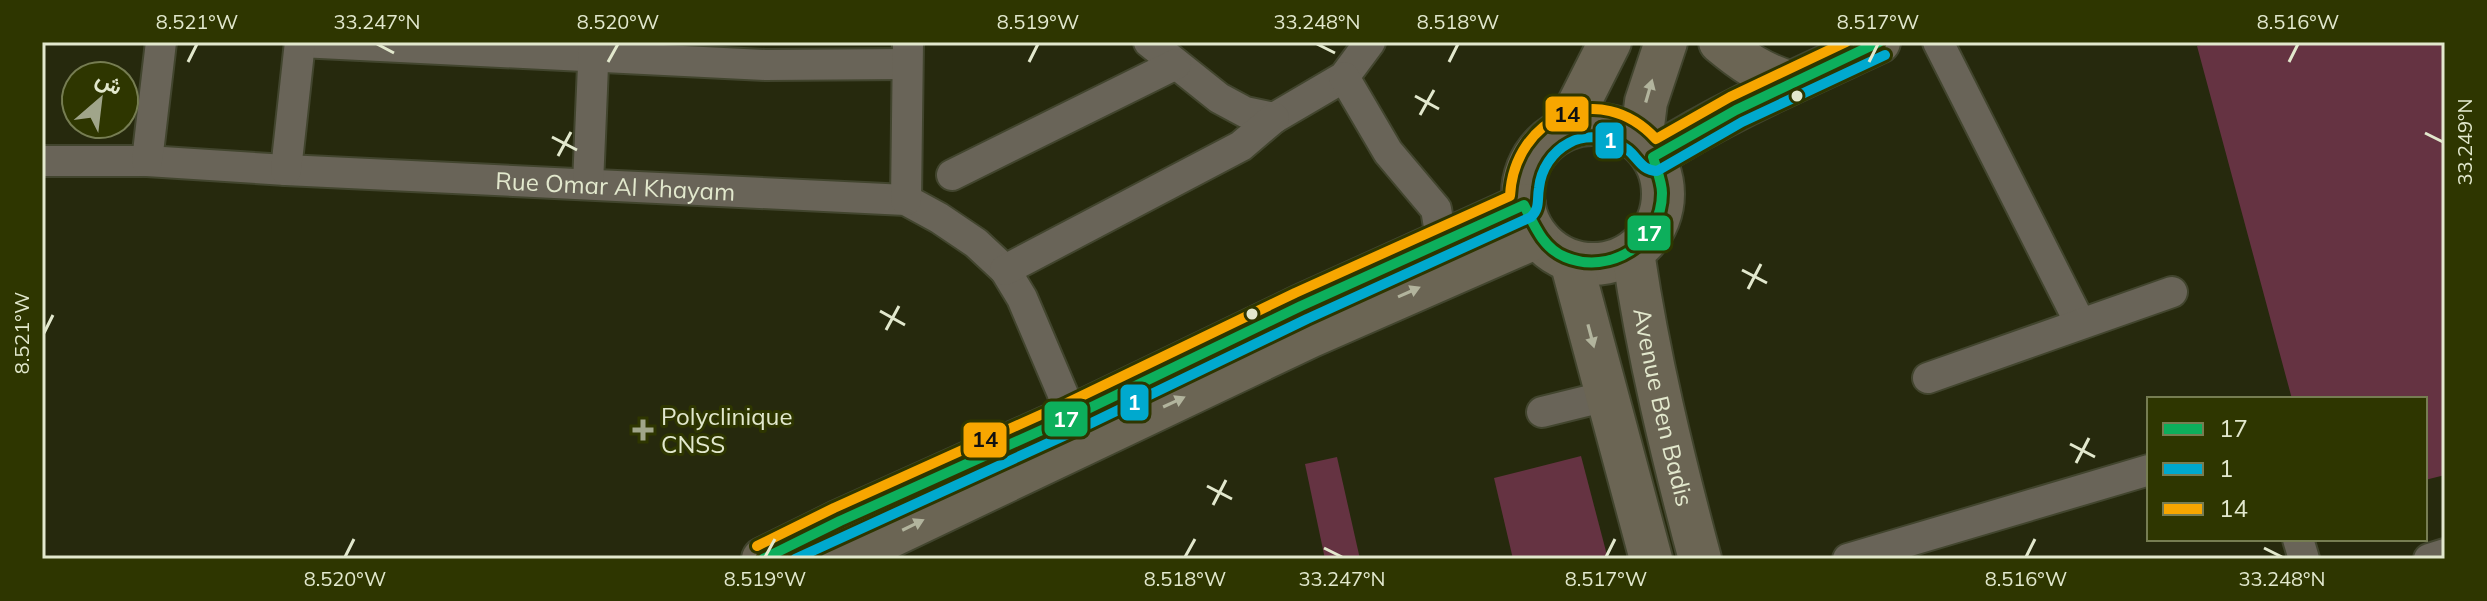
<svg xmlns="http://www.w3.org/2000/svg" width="2487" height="601" font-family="Mulish,Vazirmatn,sans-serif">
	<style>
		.green { fill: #653342 }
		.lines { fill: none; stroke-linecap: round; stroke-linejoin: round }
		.street-casing { stroke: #42452e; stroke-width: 34 }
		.secondary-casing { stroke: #42452e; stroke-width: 46 }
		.street { stroke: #696458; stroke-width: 30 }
		.secondary { stroke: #6b6554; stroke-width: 42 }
		.bus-1-casing { stroke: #2e3600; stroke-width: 16 }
		.bus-2-casing { stroke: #2e3600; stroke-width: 16 }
		.bus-3-casing { stroke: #2e3600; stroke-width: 16 }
		.bus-1 { stroke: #0daf5c; stroke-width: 10 }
		.bus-2 { stroke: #00a9ce; stroke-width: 10 }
		.bus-3 { stroke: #f7a600; stroke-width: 10 }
		.oneway { fill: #b2b49d }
		.ticks { fill: none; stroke: #e2e8cd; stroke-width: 3 }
		.bus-dot { fill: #e2e8cd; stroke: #2e3600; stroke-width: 3 }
		.poi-dot { fill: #a0a58a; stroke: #2e3600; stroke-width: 3 }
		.labels { text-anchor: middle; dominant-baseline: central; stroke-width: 6; stroke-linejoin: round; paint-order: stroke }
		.street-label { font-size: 24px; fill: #e2e8cd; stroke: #2e3600 }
		.poi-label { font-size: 24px; fill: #e2e8cd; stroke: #2e3600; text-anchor: start }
		.line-badge { stroke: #2e3600; stroke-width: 3 }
		.badge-label { font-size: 22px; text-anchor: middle; font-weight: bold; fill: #fff }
		.pale-badge-label { font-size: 22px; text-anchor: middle; font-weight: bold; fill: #111 }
		.neatline { fill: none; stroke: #e2e8cd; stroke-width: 3 }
		.ticks-label { font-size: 20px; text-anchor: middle; fill: #e2e8cd }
	</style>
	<rect width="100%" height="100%" fill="#26290d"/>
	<g class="green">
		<path d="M2212,42H2445V475L2425,480V399H2292L2197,46Z"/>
		<path d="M1581,456L1608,559H1513L1494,478Z"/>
		<path d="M1337,457L1360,559H1325L1305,464Z"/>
	</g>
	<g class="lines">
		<defs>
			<g id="street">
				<path d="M300,42L765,65L906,64"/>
				<path d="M1149,42L1219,98L1245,112L1274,118L1344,77L1370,42"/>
				<path d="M1938,42L2080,323"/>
				<path d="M1344,77L1388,152L1436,209L1442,244"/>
				<path id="s1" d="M42,161H147L286,170L906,200L939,218L976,243L1005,270L1022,298L1079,432"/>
				<path d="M147,161L161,42"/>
				<path d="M286,170L300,42"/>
				<path d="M952,175L1176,64"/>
				<path d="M588,184L594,42"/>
				<path d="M906,200L908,42"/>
				<path d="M1005,270L1241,146L1274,118"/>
				<path d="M1928,378L2172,292"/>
				<path d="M1542,412L1607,396"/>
				<path d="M2298,539L2304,559"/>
				<path d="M1848,559L2149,470"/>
				<path d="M2429,559L2445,554"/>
			</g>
			<g id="secondary">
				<path d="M1720,42C1744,62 1760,73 1789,82"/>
				<circle cx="1593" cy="194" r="70"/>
				<path d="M1566,129L1610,42"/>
				<path d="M1641,142L1646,102L1666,42"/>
				<path d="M1653,157C1725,111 1802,78 1879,42"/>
				<path id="s2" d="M1633,252C1648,356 1673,458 1700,559"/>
				<path d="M1571,261L1651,559"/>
				<path d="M763,559L840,521L1073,416L1301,306L1524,205"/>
				<path d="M843,559L1309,337L1537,237"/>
			</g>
		</defs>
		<use href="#street" class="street-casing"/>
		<use href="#secondary" class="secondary-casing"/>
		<use href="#street" class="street"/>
		<use href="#secondary" class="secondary"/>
		<defs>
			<path id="bus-1" d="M763,559L840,521L1073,416L1301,306L1524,205C1534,225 1543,248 1565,257C1610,276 1662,243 1662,193C1662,182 1656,168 1653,157L1736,110L1879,42"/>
			<path id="bus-2" d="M795,559L1079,429L1307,319L1531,217C1540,209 1537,200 1539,188C1541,169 1552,152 1569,143C1587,133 1612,137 1628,150C1638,158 1642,171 1657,171L1742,122L1885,55"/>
			<path id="bus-3" d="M757,546L834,508L1067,403L1295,293L1510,196C1514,117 1600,78 1656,139L1730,97L1846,42"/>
		</defs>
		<use href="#bus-1" class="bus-1-casing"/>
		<use href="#bus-2" class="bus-2-casing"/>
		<use href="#bus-3" class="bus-3-casing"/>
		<use href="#bus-1" class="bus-1"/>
		<use href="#bus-2" class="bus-2"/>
		<use href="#bus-3" class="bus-3"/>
	</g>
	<defs><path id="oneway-solid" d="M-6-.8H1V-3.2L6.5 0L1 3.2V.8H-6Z" transform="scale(2)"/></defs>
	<g class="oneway">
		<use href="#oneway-solid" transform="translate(1649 91) rotate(-74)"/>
		<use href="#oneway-solid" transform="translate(1409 292) rotate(-24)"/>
		<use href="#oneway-solid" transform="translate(1591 336) rotate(75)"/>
		<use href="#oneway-solid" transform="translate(1174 402) rotate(-25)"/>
		<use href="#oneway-solid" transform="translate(913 525) rotate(-26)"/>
	</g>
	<path class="ticks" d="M377,44L394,53M1317,44L1335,53M188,62L197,44M608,62L618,44M1029,62L1038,44M1449,62L1458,44M1869,62L1878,44M2289,62L2298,44M1415,96L1439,109M1420,115L1434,90M2425,133L2443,142M552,137L577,150M558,156L571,132M1742,270L1767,283M1748,289L1761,264M880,311L905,325M886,330L899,306M44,333L53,315M2070,444L2095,457M2076,463L2089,438M1207,486L1232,499M1213,505L1226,480M1324,548L1342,557M2264,548L2282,557M345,557L354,539M765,557L775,539M1185,557L1195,539M1606,557L1615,539M2026,557L2035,539"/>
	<g class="bus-dot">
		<circle cx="1797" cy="96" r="7"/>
		<circle cx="1252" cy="314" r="7"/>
	</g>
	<path class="poi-dot" d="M639 418h8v8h8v8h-8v8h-8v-8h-8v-8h8z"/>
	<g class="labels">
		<g class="street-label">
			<text stroke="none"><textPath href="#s1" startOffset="574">Rue Omar Al Khayam</textPath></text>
			<text stroke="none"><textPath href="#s2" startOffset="158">Avenue Ben Badis</textPath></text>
		</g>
		<g class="poi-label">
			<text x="661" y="416">Polyclinique<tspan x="661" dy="28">CNSS</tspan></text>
		</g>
	</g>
	<g class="line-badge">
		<rect x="1544" y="95" width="46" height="38" rx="8" fill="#f7a600"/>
		<rect x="1594" y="121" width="31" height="39" rx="8" fill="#00a9ce"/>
		<rect x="1626" y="214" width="46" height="38" rx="8" fill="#0daf5c"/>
		<rect x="1119" y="383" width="31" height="39" rx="8" fill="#00a9ce"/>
		<rect x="1043" y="400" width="46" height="38" rx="8" fill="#0daf5c"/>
		<rect x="962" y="421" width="46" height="38" rx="8" fill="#f7a600"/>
	</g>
	<g class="badge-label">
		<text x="1610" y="148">1</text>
		<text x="1649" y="241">17</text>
		<text x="1134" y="410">1</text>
		<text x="1066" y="427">17</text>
	</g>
	<g class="pale-badge-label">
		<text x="1567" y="122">14</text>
		<text x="985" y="447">14</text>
	</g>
	<rect width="2487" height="601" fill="none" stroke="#2e3600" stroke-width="88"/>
	<rect x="2147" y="397" width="280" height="144" fill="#2e3600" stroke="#767d52" stroke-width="2"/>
	<rect x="2163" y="423" width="40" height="12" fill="#0daf5c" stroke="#767d52" stroke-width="2"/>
	<text x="2219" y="437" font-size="24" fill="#e2e8cd">17</text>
	<rect x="2163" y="463" width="40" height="12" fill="#00a9ce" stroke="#767d52" stroke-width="2"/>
	<text x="2219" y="477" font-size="24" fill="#e2e8cd">1</text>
	<rect x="2163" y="503" width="40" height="12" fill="#f7a600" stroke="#767d52" stroke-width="2"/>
	<text x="2219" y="517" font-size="24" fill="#e2e8cd">14</text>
	<g transform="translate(100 100) rotate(28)"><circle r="38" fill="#2e3600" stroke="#767d52" stroke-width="2"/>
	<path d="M0-6L14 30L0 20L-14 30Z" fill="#a0a58a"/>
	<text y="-12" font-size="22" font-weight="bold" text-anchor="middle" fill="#e2e8cd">ش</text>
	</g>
	<rect x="44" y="44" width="2399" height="513" class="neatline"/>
	<g class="ticks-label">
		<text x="197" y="29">8.521°W</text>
		<text x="377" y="29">33.247°N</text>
		<text x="618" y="29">8.520°W</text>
		<text x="1038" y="29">8.519°W</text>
		<text x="1317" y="29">33.248°N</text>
		<text x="1458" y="29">8.518°W</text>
		<text x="1878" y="29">8.517°W</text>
		<text x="2298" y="29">8.516°W</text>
		<text transform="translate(2465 142) rotate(-90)" y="7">33.249°N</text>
		<text transform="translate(22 333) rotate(-90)" y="7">8.521°W</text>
		<text x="345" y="586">8.520°W</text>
		<text x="765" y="586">8.519°W</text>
		<text x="1185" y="586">8.518°W</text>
		<text x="1342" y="586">33.247°N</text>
		<text x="1606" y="586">8.517°W</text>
		<text x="2026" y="586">8.516°W</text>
		<text x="2282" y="586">33.248°N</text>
	</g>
</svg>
